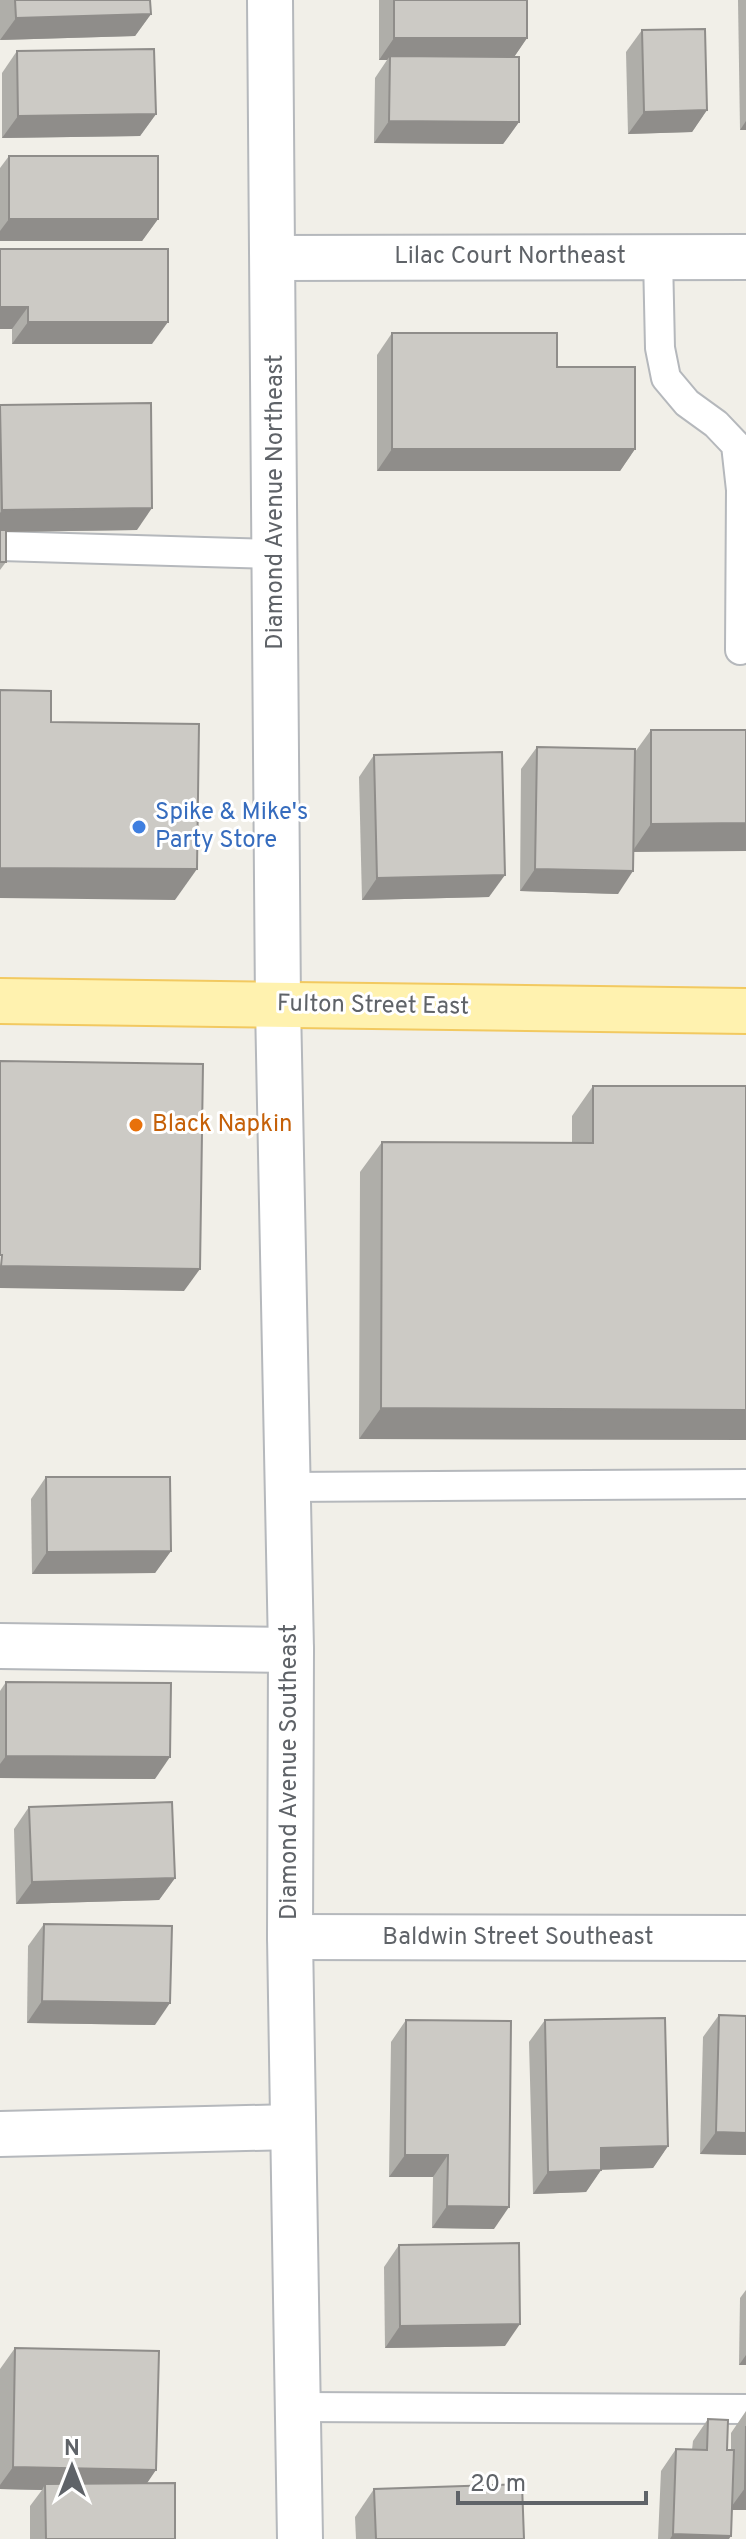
<svg xmlns="http://www.w3.org/2000/svg" width="746" height="2539" font-family="Overpass,sans-serif">
	<style>
		.lines { fill: none; stroke-linecap: round; stroke-linejoin: round }
		.service-casing { stroke: #b5b8bc; stroke-width: 32 }
		.minor-casing { stroke: #b5b8bc; stroke-width: 48 }
		.tertiary-casing { stroke: #b5b8bc; stroke-width: 48 }
		.primary-casing { stroke: #f2c960; stroke-width: 48 }
		.service { stroke: #fff; stroke-width: 28 }
		.minor { stroke: #fff; stroke-width: 44 }
		.tertiary { stroke: #fff; stroke-width: 44 }
		.primary { stroke: #fff2af; stroke-width: 44 }
		.wall { fill: #afaea9 }
		.shaded-wall { fill: #8f8d8a }
		.building { fill: #cccac5; stroke: #8f8d8a; stroke-width: 2 }
		.shop-dot { fill: #3f7fe0; stroke: #fff; stroke-width: 3 }
		.food-dot { fill: #e8710a; stroke: #fff; stroke-width: 3 }
		.labels { text-anchor: middle; dominant-baseline: central; stroke-width: 6; stroke-linejoin: round; paint-order: stroke }
		.street-label { font-size: 24px; fill: #5f6368; stroke: #fff }
		.shop-label { font-size: 24px; fill: #366cbe; stroke: #fff; text-anchor: start }
		.food-label { font-size: 24px; fill: #c56008; stroke: #fff; text-anchor: start }
	</style>
	<rect width="100%" height="100%" fill="#f1efe8"/>
	<g class="lines">
		<defs>
			<g id="service">
				<path d="M658,257L660,348L666,378L687,403L716,424L736,445L741,490L740,650"/>
				<path d="M0,546L276,554"/>
				<path d="M288,1487L746,1484"/>
				<path d="M298,2407L746,2409"/>
			</g>
			<g id="minor">
				<path d="M275,258L746,257"/>
				<path d="M0,1646L291,1650"/>
				<path d="M290,1937L746,1938"/>
				<path d="M0,2134L292,2127"/>
			</g>
			<path id="tertiary" d="M270,0L278,1005L291,1650L290,1937L300,2539"/>
			<path id="primary" d="M0,1001L746,1011"/>
		</defs>
		<use href="#service" class="service-casing"/>
		<use href="#minor" class="minor-casing"/>
		<use href="#tertiary" class="tertiary-casing"/>
		<use href="#primary" class="primary-casing"/>
		<use href="#service" class="service"/>
		<use href="#minor" class="minor"/>
		<use href="#tertiary" class="tertiary"/>
		<use href="#primary" class="primary"/>
	</g>
	<g class="wall">
		<path d="M0,0H150L151,14L135,36L0,40Z"/>
		<path d="M379,0H527V38L514,57L519,122L503,144L374,143L375,78L387,60H379Z"/>
		<path d="M738,0H746V130H740Z"/>
		<path d="M642,30L707,110L692,132L628,134L626,52Z"/>
		<path d="M17,51L156,114L140,136L2,138V73Z"/>
		<path d="M9,156L158,219L142,241H0V168Z"/>
		<path d="M0,249L152,344H12V329H0Z"/>
		<path d="M392,333L557,367L635,449L620,471H377V355Z"/>
		<path d="M0,405L137,530L6,532V562L0,570Z"/>
		<path d="M651,730H746L634,852L618,894L520,891L521,769L537,747L635,752Z"/>
		<path d="M374,755L489,897L362,900L359,777Z"/>
		<path d="M593,1086H746L359,1439L360,1172L382,1142L572,1143V1116Z"/>
		<path d="M46,1477L171,1551L155,1573L32,1574L31,1499Z"/>
		<path d="M6,1682L155,1779L0,1778V1691Z"/>
		<path d="M29,1807L175,1878L159,1900L16,1904L14,1829Z"/>
		<path d="M44,1924L155,2025L27,2023L28,1946Z"/>
		<path d="M719,2015L746,2016V2155L700,2154L703,2037Z"/>
		<path d="M406,2020L494,2229L432,2228L433,2177H389L391,2042Z"/>
		<path d="M545,2020L668,2146L653,2168L601,2170L586,2192L533,2194L529,2042Z"/>
		<path d="M399,2245L505,2346L385,2348L384,2267Z"/>
		<path d="M746,2290V2365H739L740,2298Z"/>
		<path d="M15,2348L147,2484L175,2539H30V2506L42,2490L0,2489V2369Z"/>
		<path d="M746,2411V2510H732L729,2539H658L661,2471L676,2449L692,2450L693,2441L708,2419L727,2450H731V2433Z"/>
		<path d="M374,2489L524,2539H356L355,2517Z"/>
	</g>
	<g class="shaded-wall">
		<path d="M151,14L135,36L0,40L16,18Z"/>
		<path d="M394,38H527L512,60L390,56L387,60H379Z"/>
		<path d="M707,110L692,132L628,134L644,112Z"/>
		<path d="M156,114L140,136L2,138L18,116Z"/>
		<path d="M389,121L519,122L503,144L374,143Z"/>
		<path d="M746,121V130H740Z"/>
		<path d="M9,219H158L142,241H0V231Z"/>
		<path d="M0,307H28L12,329H0Z"/>
		<path d="M28,322H168L152,344H12Z"/>
		<path d="M392,449H635L620,471H377Z"/>
		<path d="M152,508L137,530L0,532V513L2,510Z"/>
		<path d="M746,823V851L632,852L651,824Z"/>
		<path d="M0,868L197,869L175,900L0,898Z"/>
		<path d="M535,869L633,871L618,894L520,891Z"/>
		<path d="M505,875L489,897L362,900L377,878Z"/>
		<path d="M1,1266L200,1269L184,1291L0,1288V1267Z"/>
		<path d="M381,1408L746,1410V1440L359,1439Z"/>
		<path d="M171,1551L155,1573L32,1574L47,1552Z"/>
		<path d="M6,1756L170,1757L155,1779L0,1778V1764Z"/>
		<path d="M175,1878L159,1900L16,1904L32,1882Z"/>
		<path d="M42,2001L170,2003L155,2025L27,2023Z"/>
		<path d="M716,2132L746,2133V2155L700,2154Z"/>
		<path d="M668,2146L653,2168L586,2170L601,2148Z"/>
		<path d="M405,2155H448L433,2177H389Z"/>
		<path d="M601,2170L586,2192L533,2194L548,2172Z"/>
		<path d="M447,2206L509,2207L494,2229L432,2228Z"/>
		<path d="M520,2324L505,2346L385,2348L400,2326Z"/>
		<path d="M746,2355V2365H739Z"/>
		<path d="M13,2467L156,2470L141,2492L45,2484L42,2490L0,2489V2485Z"/>
		<path d="M745,2488H746V2510H729Z"/>
		<path d="M673,2534L731,2536L729,2539H670Z"/>
	</g>
	<g class="building">
		<path d="M15,0H150L151,14L16,18Z"/>
		<rect x="394" y="0" width="133" height="38"/>
		<path d="M705,29L707,110L644,112L642,30Z"/>
		<path d="M154,49L156,114L18,116L17,51Z"/>
		<path d="M390,56L519,57V122L389,121Z"/>
		<rect x="9" y="156" width="149" height="63"/>
		<path d="M0,249H168V322H28V307H0Z"/>
		<path d="M392,333H557V367H635V449H392Z"/>
		<path d="M151,403L152,508L2,510L0,405Z"/>
		<rect x="0" y="530" width="6" height="32"/>
		<path d="M0,690L51,691V722L199,724L197,869L0,868Z"/>
		<path d="M651,730H746V823L651,824Z"/>
		<path d="M537,747L635,749L633,871L535,869Z"/>
		<path d="M502,752L505,875L377,878L374,755Z"/>
		<path d="M0,1061L203,1064L200,1269L1,1266L2,1255H0Z"/>
		<path d="M593,1086H746V1410L381,1408L382,1142L593,1143Z"/>
		<path d="M46,1477H170L171,1551L47,1552Z"/>
		<path d="M6,1682L171,1683L170,1757L6,1756Z"/>
		<path d="M172,1802L175,1878L32,1882L29,1807Z"/>
		<path d="M44,1924L172,1926L170,2003L42,2001Z"/>
		<path d="M719,2015L746,2016V2133L716,2132Z"/>
		<path d="M665,2018L668,2146L601,2148V2170L548,2172L545,2020Z"/>
		<path d="M406,2020L511,2021L509,2207L447,2206L448,2155H405Z"/>
		<path d="M519,2243L520,2324L400,2326L399,2245Z"/>
		<path d="M15,2348L159,2351L156,2470L13,2467Z"/>
		<path d="M708,2419L728,2420L727,2450H734L731,2536L673,2534L676,2449L707,2450Z"/>
		<path d="M746,2426V2488H745Z"/>
		<path d="M175,2483V2539H46L45,2484Z"/>
		<path d="M522,2484L524,2539H376L374,2489Z"/>
	</g>
	<circle class="shop-dot" cx="139" cy="827" r="8"/>
	<circle class="food-dot" cx="136" cy="1125" r="8"/>
	<g class="labels">
		<g class="street-label">
			<text x="510" y="257">Lilac Court Northeast</text>
			<text transform="translate(276 502) rotate(-90)">Diamond Avenue Northeast</text>
			<text transform="translate(373 1006) rotate(1)">Fulton Street East</text>
			<text transform="translate(290 1772) rotate(-90)">Diamond Avenue Southeast</text>
			<text x="518" y="1938">Baldwin Street Southeast</text>
		</g>
		<g class="shop-label">
			<text x="155" y="813">Spike &amp; Mike's<tspan x="155" dy="28">Party Store</tspan></text>
		</g>
		<g class="food-label">
			<text x="152" y="1125">Black Napkin</text>
		</g>
	</g>
	<g transform="translate(72 2467)" stroke="#ffffff" stroke-width="6" paint-order="stroke">
	<path d="M0-6L14 30L0 20L-14 30Z" fill="#5f6368"/>
	<text y="-12" font-size="22" font-weight="bold" text-anchor="middle" fill="#5f6368">N</text>
	</g>
	<path d="M458 2491v12h188v-12" fill="none" stroke="#5f6368" stroke-width="4"/>
	<text x="470" y="2491" font-size="24" fill="#5f6368" stroke="#ffffff" stroke-width="6" paint-order="stroke">20 m</text>
</svg>
